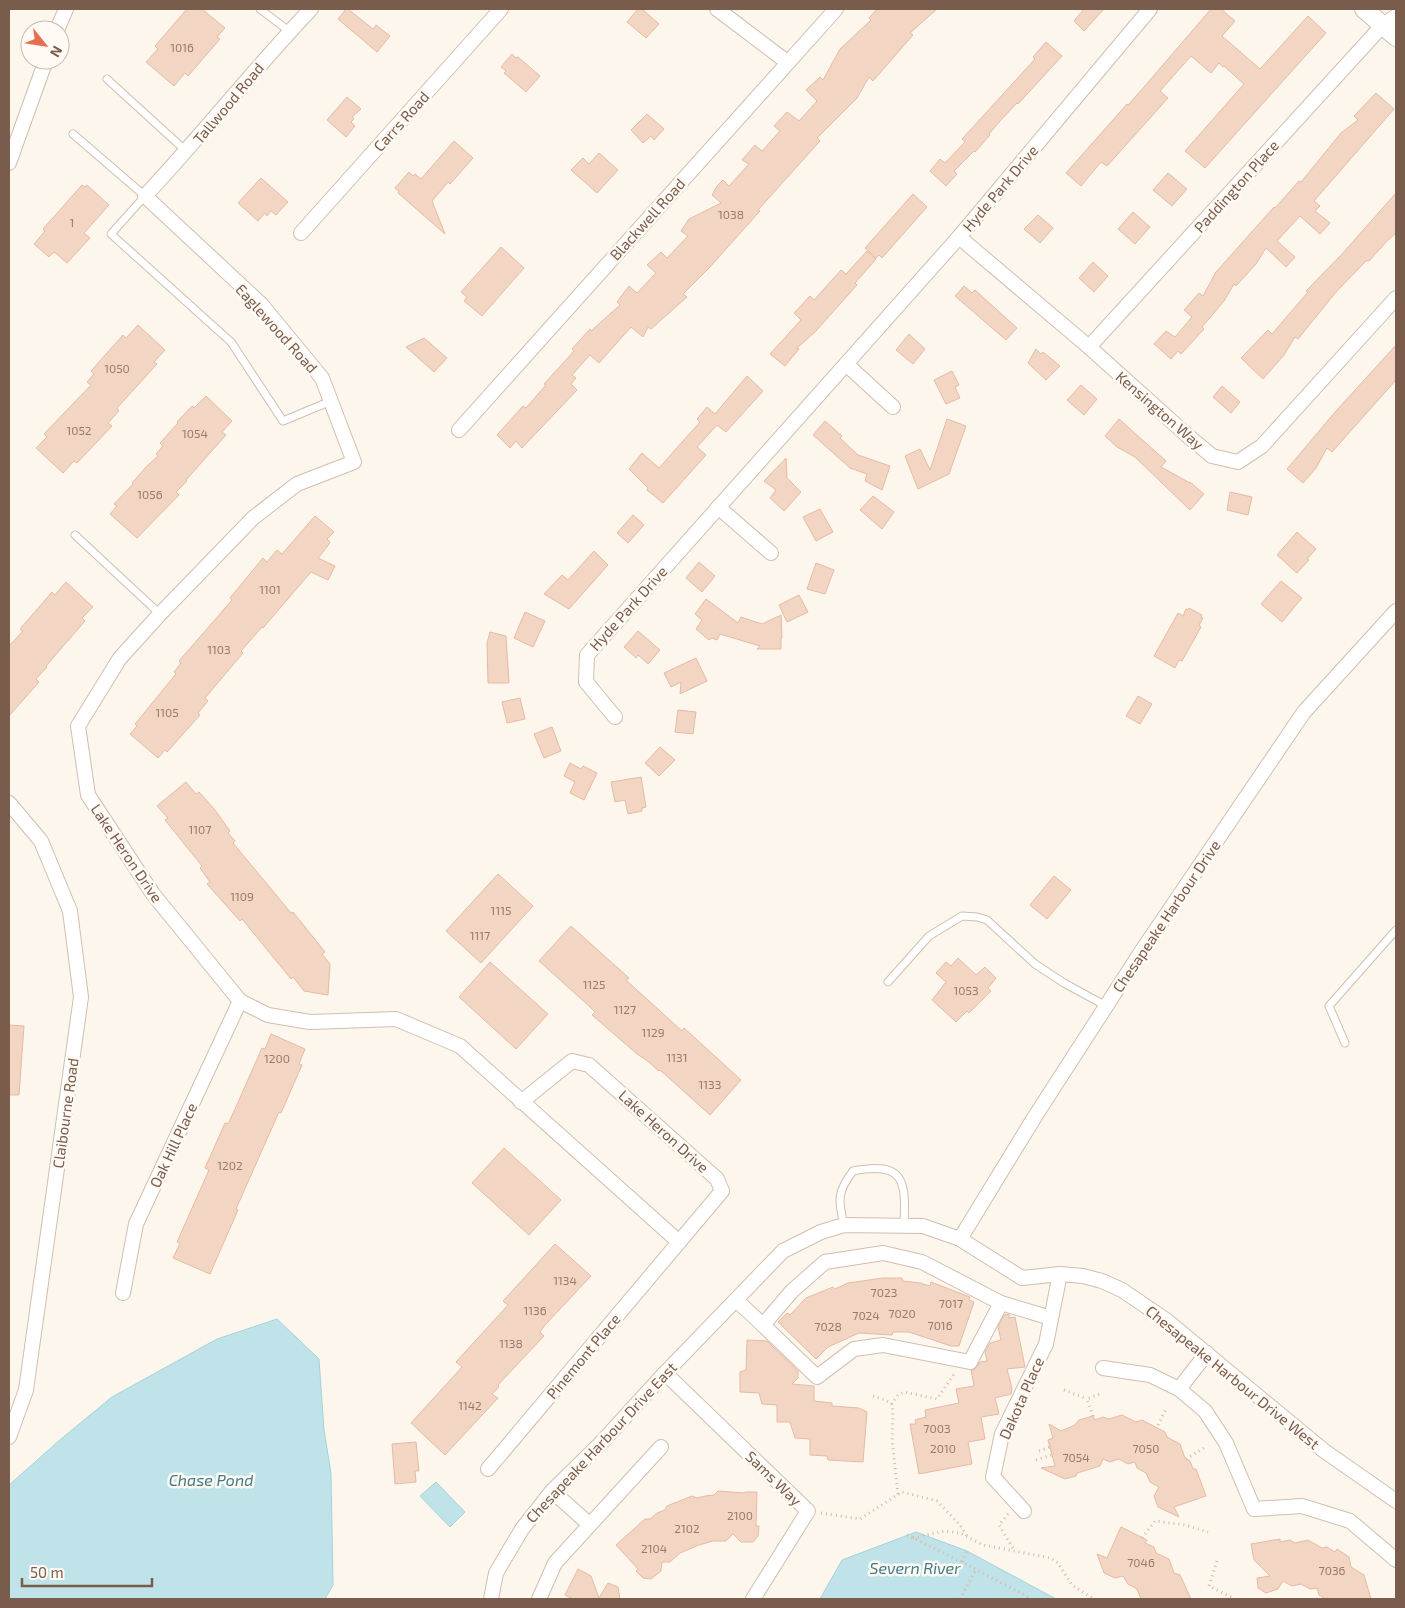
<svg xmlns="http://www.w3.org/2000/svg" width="1405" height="1608" font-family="'Exo 2',sans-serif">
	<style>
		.water { fill: #bfe3e8; stroke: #a5d3da }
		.building { fill: #f3d5c3; stroke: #e6bba3 }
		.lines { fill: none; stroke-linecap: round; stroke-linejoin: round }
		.service-casing { stroke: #d1beb0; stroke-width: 9 }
		.minor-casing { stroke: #d1beb0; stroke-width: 16 }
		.tertiary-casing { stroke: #d1beb0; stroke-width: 20 }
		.path { stroke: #d9b8a5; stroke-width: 3; stroke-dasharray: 1 4; stroke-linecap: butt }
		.service { stroke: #fff; stroke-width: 7 }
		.minor { stroke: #fff; stroke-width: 14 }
		.tertiary { stroke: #fff; stroke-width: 18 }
		.labels { text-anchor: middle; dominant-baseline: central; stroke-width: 5; stroke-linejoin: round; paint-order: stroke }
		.number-label { font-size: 12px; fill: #987a6a }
		.street-label { font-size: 15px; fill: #7a5c4d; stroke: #fffaf3 }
		.water-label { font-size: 16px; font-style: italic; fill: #437c86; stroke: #fffaf3 }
	</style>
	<rect width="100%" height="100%" fill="#fdf6ec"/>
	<g class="water">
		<path d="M277,1319L319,1359L324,1430L331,1473L333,1585L325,1599H9V1485L61,1439L112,1397L217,1339Z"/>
		<path d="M436,1482L465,1512L450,1527L420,1496Z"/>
		<path d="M916,1532L967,1551L1056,1599H820L842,1560Z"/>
	</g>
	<g class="building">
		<path d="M187,9H202L225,28L217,37L220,39L188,76L185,73L174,86L146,62L158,49L155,46Z"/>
		<path d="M346,9H348L373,29L376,25L390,36L377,52L338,19Z"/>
		<path d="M638,9H642L659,24L646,38L627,22Z"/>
		<path d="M877,9H937L910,33L913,35L873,81L869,77L857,98L817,138L820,141L758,210L760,211L709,268L683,294L687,297L651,329L648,327L643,337L631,327L599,363L590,355L572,375L576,378L571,384L577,390L522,448L516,441L510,448L497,435L523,406L526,408L546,385L544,384L574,351L572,349L590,329L591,331L620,305L617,302L629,286L637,293L656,273L647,265L661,252L667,258L688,236L681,231L689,219L721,203L712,195L717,186L723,180L729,186L749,164L742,160L755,145L762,151L780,131L774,126L787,112L799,121L817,101L806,90L820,77L823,80L840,49L871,20L869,18Z"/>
		<path d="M1084,9H1104L1084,31L1074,21Z"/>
		<path d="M1211,9H1221L1235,21L1222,36L1260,69L1308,16L1326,33L1205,168L1185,151L1244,84L1224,66L1223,67L1219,63L1211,73L1191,56L1160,91L1168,98L1107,166L1101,162L1081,186L1066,173L1127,104L1128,105L1144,87Z"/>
		<path d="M1046,42L1062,56L1018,104L1017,103L1000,121L989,134L990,135L975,152L974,151L954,171L957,174L946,186L930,171L940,159L945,163L965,142L962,139L1035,59L1033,57Z"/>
		<path d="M512,54L516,58L518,57L540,76L526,92L504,73L506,71L501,67Z"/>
		<path d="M1376,93L1394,109L1314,201L1320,206L1315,211L1330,223L1320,234L1300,216L1277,241L1295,257L1286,267L1266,248L1256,264L1236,286L1234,284L1224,301L1202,327L1204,329L1181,354L1178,351L1171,359L1154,344L1166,331L1175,337L1192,317L1184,310L1199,293L1203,296L1216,272L1274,207L1275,208L1299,181L1301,182L1341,133L1358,120L1354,116Z"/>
		<path d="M347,97L361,109L352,117L354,119L351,122L355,126L346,137L327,120Z"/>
		<path d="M647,114L664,129L654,140L651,136L643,143L631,130Z"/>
		<path d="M454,141L473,158L450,184L448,182L432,201L445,234L398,193L399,191L395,188L409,172L413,176L415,174L421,179Z"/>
		<path d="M599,153L618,170L597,193L571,170L583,158L589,164Z"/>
		<path d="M1168,173L1187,189L1172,206L1153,190Z"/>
		<path d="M261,178L288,202L276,215L271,211L267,216L265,213L258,221L238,203Z"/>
		<path d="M82,185L85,187L87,185L109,205L84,233L90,238L67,263L54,252L49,257L34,244L45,231L43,229Z"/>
		<path d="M1396,193V233L1388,240L1369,261H1366L1336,292L1298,339L1295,337L1284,355L1263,379L1241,358L1268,330L1272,334L1308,292L1306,291L1342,254Z"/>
		<path d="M913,194L927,207L882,258L879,255L876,258L865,248Z"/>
		<path d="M1133,212L1150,227L1135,244L1118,229Z"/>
		<path d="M1038,215L1053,228L1040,243L1024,229Z"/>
		<path d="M501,247L524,268L482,316L464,301L467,297L461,292Z"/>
		<path d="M867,251L876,259L855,283L857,285L815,332L797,348L799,349L785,366L770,354L801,320L794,313L810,296L814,300L841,270L846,274Z"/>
		<path d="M1093,262L1108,276L1094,292L1079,278Z"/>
		<path d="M964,286L972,293L975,290L1017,328L1006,340L955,296Z"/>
		<path d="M138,325L165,350L154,362L157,364L117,408L119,411L108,423L112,426L77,463L74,461L63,473L36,448L47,437L44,434L91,385L87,382L94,374L91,371L123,335L126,338Z"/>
		<path d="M909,334L925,349L913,364L896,350Z"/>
		<path d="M424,338L447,358L434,372L406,347Z"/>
		<path d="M1396,345V380L1332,452L1327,448L1316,468L1303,483L1287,469L1336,411Z"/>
		<path d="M1036,349L1041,354L1043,352L1060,366L1046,380L1028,363Z"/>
		<path d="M952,371L959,385L955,387L960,398L946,404L934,380Z"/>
		<path d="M747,376L763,391L726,432L717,425L697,447L706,455L663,503L647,490L648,488L629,469L642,453L659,468L700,422L697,419L707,407L715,414Z"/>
		<path d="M1081,385L1097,399L1084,415L1067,400Z"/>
		<path d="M1222,386L1240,402L1231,413L1213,397Z"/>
		<path d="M206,396L232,421L222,432L226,435L186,480L187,481L176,492L179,495L137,538L110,514L117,506L114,504L133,484L132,483L146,467L158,456L156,454L163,446L160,443L178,423L177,422L192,406L194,408Z"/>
		<path d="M947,419L966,426L949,474L918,489L905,456L920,449L930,470Z"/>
		<path d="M1119,419L1166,461L1161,467L1190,483V482L1204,494L1190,510L1135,457L1117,447L1105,436Z"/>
		<path d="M825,421L842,436L840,438L858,455L890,466L882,490L865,481L867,474L850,468L813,435Z"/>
		<path d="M786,458L787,478L801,492L784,511L770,498L776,490L764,481Z"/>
		<path d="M1230,492L1252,497L1248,515L1227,510Z"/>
		<path d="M873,496L894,512L882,529L860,510Z"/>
		<path d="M820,509L833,532L816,541L803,517Z"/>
		<path d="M633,515L644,525L628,543L617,533Z"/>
		<path d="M315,516L334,532L327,539L330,542L327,547L318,558L335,566L328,580L311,572L263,628L262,627L241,651L243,653L205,698L208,701L198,713L200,715L167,752L165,750L158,758L130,734L137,726L135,724L176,674L174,672L181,663L179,661L232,600L230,598L263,558L267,562L277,550L282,554Z"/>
		<path d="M1297,532L1316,549L1307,559L1309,560L1297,573L1277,555Z"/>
		<path d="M594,551L608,565L569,609L544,594L562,575L568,580Z"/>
		<path d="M699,562L715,576L702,592L686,578Z"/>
		<path d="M816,563L834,570L825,594L807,589Z"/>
		<path d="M1281,581L1302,598L1282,622L1261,604Z"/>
		<path d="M66,582L93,607L82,618L85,621L46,666L47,667L36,679L39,682L9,716V646L23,631L20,629L46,599L52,592L55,595Z"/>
		<path d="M799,595L808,612L787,622L779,605Z"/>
		<path d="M706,599L738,623L741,617L762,624L781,615L782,638H781V649H757L760,646L720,634L717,640L712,638L709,640L696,629L702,620L695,614Z"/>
		<path d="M1189,608L1202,615L1201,617L1203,618L1199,625L1201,627L1182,661L1179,660L1175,668L1154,656L1178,613L1183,616L1186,609L1188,610Z"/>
		<path d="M525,612L545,621L533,647L514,638Z"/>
		<path d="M638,631L660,650L648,664L638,655L636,658L624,647Z"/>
		<path d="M490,632L506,636L509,683H488L487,643Z"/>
		<path d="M696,658L707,681L680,694L681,682L671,687L664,673Z"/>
		<path d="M1138,696L1152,704L1140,724L1126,716Z"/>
		<path d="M520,698L525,719L507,723L502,702Z"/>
		<path d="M678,710L696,712L693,734L675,732Z"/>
		<path d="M552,727L561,751L544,758L534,734Z"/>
		<path d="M660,747L675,760L659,776L645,763Z"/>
		<path d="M570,763L581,769L583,766L597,773L584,800L570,793L575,782L564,776Z"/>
		<path d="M641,777L646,807L642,808V811L628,814L625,800L615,802L611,782Z"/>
		<path d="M186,782L196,794L199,792L215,810L230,831L228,833L235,841L233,843L291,913L293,912L325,952L322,954L330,964L328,995L304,991L293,977L291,979L242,919L240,921L207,884L210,882L200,868L202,866L165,820L168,818L157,806Z"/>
		<path d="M498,874L533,906L481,963L446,931Z"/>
		<path d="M1054,876L1071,890L1047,919L1030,905Z"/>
		<path d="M571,926L629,978L626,980L682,1031L684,1028L741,1080L710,1115L660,1070L659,1071L646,1060L637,1054L592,1015L595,1012L589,1006L539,961Z"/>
		<path d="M958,958L976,975L985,967L996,978L988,988L991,991L969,1013L967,1011L956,1022L932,1000L946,982L936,973L946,962L951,966Z"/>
		<path d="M490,962L548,1014L516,1049L459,997Z"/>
		<path d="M9,1025L24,1026L19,1095H9Z"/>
		<path d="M271,1034L305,1049L299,1064L302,1065L281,1113L279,1112L236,1209L238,1210L210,1274L173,1258L180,1243L177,1242L209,1170L205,1168L225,1123L228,1124L235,1109L262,1048L265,1049Z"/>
		<path d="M504,1148L561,1200L529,1235L472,1183Z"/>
		<path d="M555,1244L591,1276L545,1325L540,1332L544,1336L498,1385L499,1387L492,1394L498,1398L445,1455L411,1423L462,1367L456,1362L508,1305L503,1301Z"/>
		<path d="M883,1278H902L903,1281L920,1283L930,1286L931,1282L970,1297L969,1300L974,1302L959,1346H951L909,1332H893L892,1335L859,1333L828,1347L816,1359L778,1322L787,1313L790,1315L806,1298L833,1287L835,1289L848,1283Z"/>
		<path d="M1009,1314V1318L1015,1317L1025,1367L1007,1369L1012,1388L1011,1394L995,1398L999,1414L981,1417L985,1439L968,1442L972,1464L919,1474L910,1424H916L915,1420L926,1417L925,1410L959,1403L956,1389L974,1386L971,1370H974L980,1362L987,1361L985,1352L990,1343L1001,1340L998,1327L1004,1315Z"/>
		<path d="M747,1340L767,1341L798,1371V1378L792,1384L814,1386V1401L832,1403V1406L859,1408L867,1412L863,1462L828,1460L827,1456L810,1455V1439L795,1438L790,1422H777V1405L762,1404L759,1393L740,1392V1372L746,1370Z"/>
		<path d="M1122,1415L1136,1422L1142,1420L1165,1432L1167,1437L1180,1444L1185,1458L1190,1461L1193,1469H1196L1206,1496L1174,1507L1179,1517L1158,1507L1154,1496L1159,1487L1150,1482L1146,1473L1137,1468L1135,1462L1128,1464L1119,1459L1110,1462L1103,1459L1100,1466L1077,1473L1076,1476L1065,1479L1041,1468L1055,1466L1048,1440L1053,1438L1049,1424L1061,1431L1075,1425L1079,1420L1093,1416L1095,1420L1103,1417L1109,1419Z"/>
		<path d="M416,1442L419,1471H415L416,1482L395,1484L392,1444Z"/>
		<path d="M718,1491L744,1493L745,1492H757L756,1526H759L758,1536L753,1542H741L733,1534L726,1541H713L699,1545L680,1553L670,1562H662L661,1571L651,1579L643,1578L636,1571L638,1569L616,1545L645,1519H650L657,1513L665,1510L667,1506L692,1496L697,1498L705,1496L714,1495Z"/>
		<path d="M1121,1527L1147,1540L1145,1543L1154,1547L1156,1553L1169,1559L1174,1573L1180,1575L1191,1599H1141L1137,1589L1128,1584L1123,1576L1115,1578L1104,1573L1097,1554L1107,1558Z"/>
		<path d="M1280,1539V1542L1290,1540L1295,1543L1308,1540L1322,1548L1327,1547L1335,1552L1337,1549L1349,1557L1351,1567L1364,1575L1371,1599H1326L1319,1595L1317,1588L1310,1589L1301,1584L1292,1586L1283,1581L1278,1589L1266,1593L1258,1588L1257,1578L1270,1576L1254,1560L1251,1544Z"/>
		<path d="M578,1569L591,1576L599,1598L608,1583L618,1587L620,1599H573L565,1595Z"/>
	</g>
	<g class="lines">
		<defs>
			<g id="service">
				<path d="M260,9L289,31"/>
				<path d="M107,79L186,151"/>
				<path d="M73,134L145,196L111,234L231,342L283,421L331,401"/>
				<path d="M75,535L160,614"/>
				<path d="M888,982L929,936L962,916L977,917L987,920L1035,964L1064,983L1106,1006"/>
				<path d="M1345,1043L1329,1006L1396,930"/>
				<path d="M844,1225C838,1200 837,1192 853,1171C905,1161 906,1181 904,1225"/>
			</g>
			<g id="minor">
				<path d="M311,9C254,69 202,135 145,196L261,304L322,378L354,462L297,484L253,518L160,614L120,658L78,726L88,795L153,894L240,1001L268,1015L310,1022L396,1019L460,1046L679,1242"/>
				<path d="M717,9L787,62"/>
				<path d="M57,30L66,9"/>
				<path d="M9,163L46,60"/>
				<path d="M301,233L501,9"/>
				<path d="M959,237L1089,347L1188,436L1212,456L1238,462L1262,446L1396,298"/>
				<path d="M1089,347L1383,25L1396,16"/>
				<path d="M846,364L893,407"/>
				<path d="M459,430L836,9"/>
				<path d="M718,507L771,553"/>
				<path d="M615,717L586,682L587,655L959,237L1150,9"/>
				<path d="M9,803L41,841L70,911L81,997L26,1390L9,1437"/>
				<path d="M960,1239L1034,1118L1141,952L1304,712L1396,611"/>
				<path d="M123,1293L136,1224L240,1001"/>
				<path d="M736,1300L763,1325L792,1291L825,1262L883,1253L922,1262L1001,1303L1051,1318"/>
				<path d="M763,1325L817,1377L854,1349L883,1345L970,1362L1001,1303"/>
				<path d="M1103,1368L1150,1375L1179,1389L1205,1411L1226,1443L1254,1509L1302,1506L1350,1521L1396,1560"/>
				<path d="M665,1373L808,1511L753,1599"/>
				<path d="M1179,1389L1207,1353"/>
				<path d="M488,1469L722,1191L717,1179L589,1065L572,1061L521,1102"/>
				<path d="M552,1491L589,1524"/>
				<path d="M1024,1511L993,1477L1002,1434L1046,1344L1060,1274"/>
				<path d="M491,1599L496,1573L522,1529L552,1491L601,1443L665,1373L783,1251L821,1232L844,1225L923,1226L960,1239L1022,1278L1060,1274L1083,1276L1102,1281L1122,1290L1166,1320L1323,1450L1396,1501"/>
				<path d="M539,1599L555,1563L661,1447"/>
			</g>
			<path id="tertiary" d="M1364,9L1396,37"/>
		</defs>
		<use href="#service" class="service-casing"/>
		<use href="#minor" class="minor-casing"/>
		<use href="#tertiary" class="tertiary-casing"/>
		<g class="path">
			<path d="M1064,1390L1087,1399"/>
			<path d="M873,1396L885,1400L892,1404"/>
			<path d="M1093,1416L1087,1399L1102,1393"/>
			<path d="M1158,1425L1166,1409"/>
			<path d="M1039,1451L1050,1447"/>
			<path d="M1186,1459L1204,1448"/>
			<path d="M1036,1460L1052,1455"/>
			<path d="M898,1494L892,1440L893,1417L892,1404L898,1395L904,1392L937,1399L954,1374"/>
			<path d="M821,1513L860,1519L902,1492L937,1501L960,1525L967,1536"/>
			<path d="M1008,1514L999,1525L1014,1550"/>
			<path d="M907,1535L962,1562L1032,1599"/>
			<path d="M913,1538L945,1531L960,1533L983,1545L1051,1558L1058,1563L1072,1585L1094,1599"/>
			<path d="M1142,1538L1155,1521L1185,1525L1208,1532"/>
			<path d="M1217,1561L1209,1586L1235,1599"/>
			<path d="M962,1562L967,1551"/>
			<path d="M960,1599L976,1569"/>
		</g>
		<use href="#service" class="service"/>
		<use href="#minor" class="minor"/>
		<use href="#tertiary" class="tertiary"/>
	</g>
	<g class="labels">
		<g class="number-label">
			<text x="182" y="47">1016</text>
			<text x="731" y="214">1038</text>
			<text x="72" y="222">1</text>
			<text x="117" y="368">1050</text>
			<text x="79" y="430">1052</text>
			<text x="195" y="433">1054</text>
			<text x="150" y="494">1056</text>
			<text x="270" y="589">1101</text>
			<text x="219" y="649">1103</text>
			<text x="167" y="712">1105</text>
			<text x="200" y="829">1107</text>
			<text x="242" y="896">1109</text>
			<text x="501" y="910">1115</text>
			<text x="480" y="935">1117</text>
			<text x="594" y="984">1125</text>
			<text x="966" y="990">1053</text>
			<text x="625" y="1009">1127</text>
			<text x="653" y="1032">1129</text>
			<text x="677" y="1057">1131</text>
			<text x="277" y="1058">1200</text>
			<text x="710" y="1084">1133</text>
			<text x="230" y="1165">1202</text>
			<text x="565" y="1280">1134</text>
			<text x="884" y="1292">7023</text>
			<text x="951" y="1303">7017</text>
			<text x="535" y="1310">1136</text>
			<text x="902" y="1313">7020</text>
			<text x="866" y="1315">7024</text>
			<text x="940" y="1325">7016</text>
			<text x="828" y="1326">7028</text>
			<text x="511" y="1343">1138</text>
			<text x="470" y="1405">1142</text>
			<text x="937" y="1428">7003</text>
			<text x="943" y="1448">2010</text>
			<text x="1146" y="1448">7050</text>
			<text x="1076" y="1457">7054</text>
			<text x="740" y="1515">2100</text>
			<text x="687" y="1528">2102</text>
			<text x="654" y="1548">2104</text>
			<text x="1141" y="1562">7046</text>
			<text x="1332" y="1570">7036</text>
		</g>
		<g class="street-label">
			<text transform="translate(228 103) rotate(-50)">Tallwood Road</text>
			<text transform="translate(401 121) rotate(-48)">Carrs Road</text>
			<text transform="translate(1236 186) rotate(-48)">Paddington Place</text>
			<text transform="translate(1000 188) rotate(-50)">Hyde Park Drive</text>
			<text transform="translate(647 219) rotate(-48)">Blackwell Road</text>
			<text transform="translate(277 328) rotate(48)">Eaglewood Road</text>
			<text transform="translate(1160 410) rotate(41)">Kensington Way</text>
			<text transform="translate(628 608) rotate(-48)">Hyde Park Drive</text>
			<text transform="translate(127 853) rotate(56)">Lake Heron Drive</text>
			<text transform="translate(1166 916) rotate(-56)">Chesapeake Harbour Drive</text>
			<text transform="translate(65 1113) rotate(-82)">Claibourne Road</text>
			<text transform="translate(664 1131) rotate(42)">Lake Heron Drive</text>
			<text transform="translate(173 1145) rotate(-65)">Oak Hill Place</text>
			<text transform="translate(583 1356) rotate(-50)">Pinemont Place</text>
			<text transform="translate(1233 1377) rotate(39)">Chesapeake Harbour Drive West</text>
			<text transform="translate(1021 1398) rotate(-66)">Dakota Place</text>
			<text transform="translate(601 1442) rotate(-47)">Chesapeake Harbour Drive East</text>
			<text transform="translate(774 1478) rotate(44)">Sams Way</text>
		</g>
		<g class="water-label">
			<text x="211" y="1479">Chase Pond</text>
			<text x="915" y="1567">Severn River</text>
		</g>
	</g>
	<rect width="1405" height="1608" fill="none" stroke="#7a5c4d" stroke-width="20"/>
	<g transform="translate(45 45) rotate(120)"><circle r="24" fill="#fffaf3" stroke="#cabbb1"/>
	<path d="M0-4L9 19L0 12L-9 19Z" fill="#e76f51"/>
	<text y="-8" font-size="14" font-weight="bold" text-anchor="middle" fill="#7a5c4d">N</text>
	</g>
	<path d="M22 1578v8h130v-8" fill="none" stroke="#7a5c4d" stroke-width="2.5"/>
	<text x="30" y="1578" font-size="15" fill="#7a5c4d" stroke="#fffaf3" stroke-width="4" paint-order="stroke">50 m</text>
</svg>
